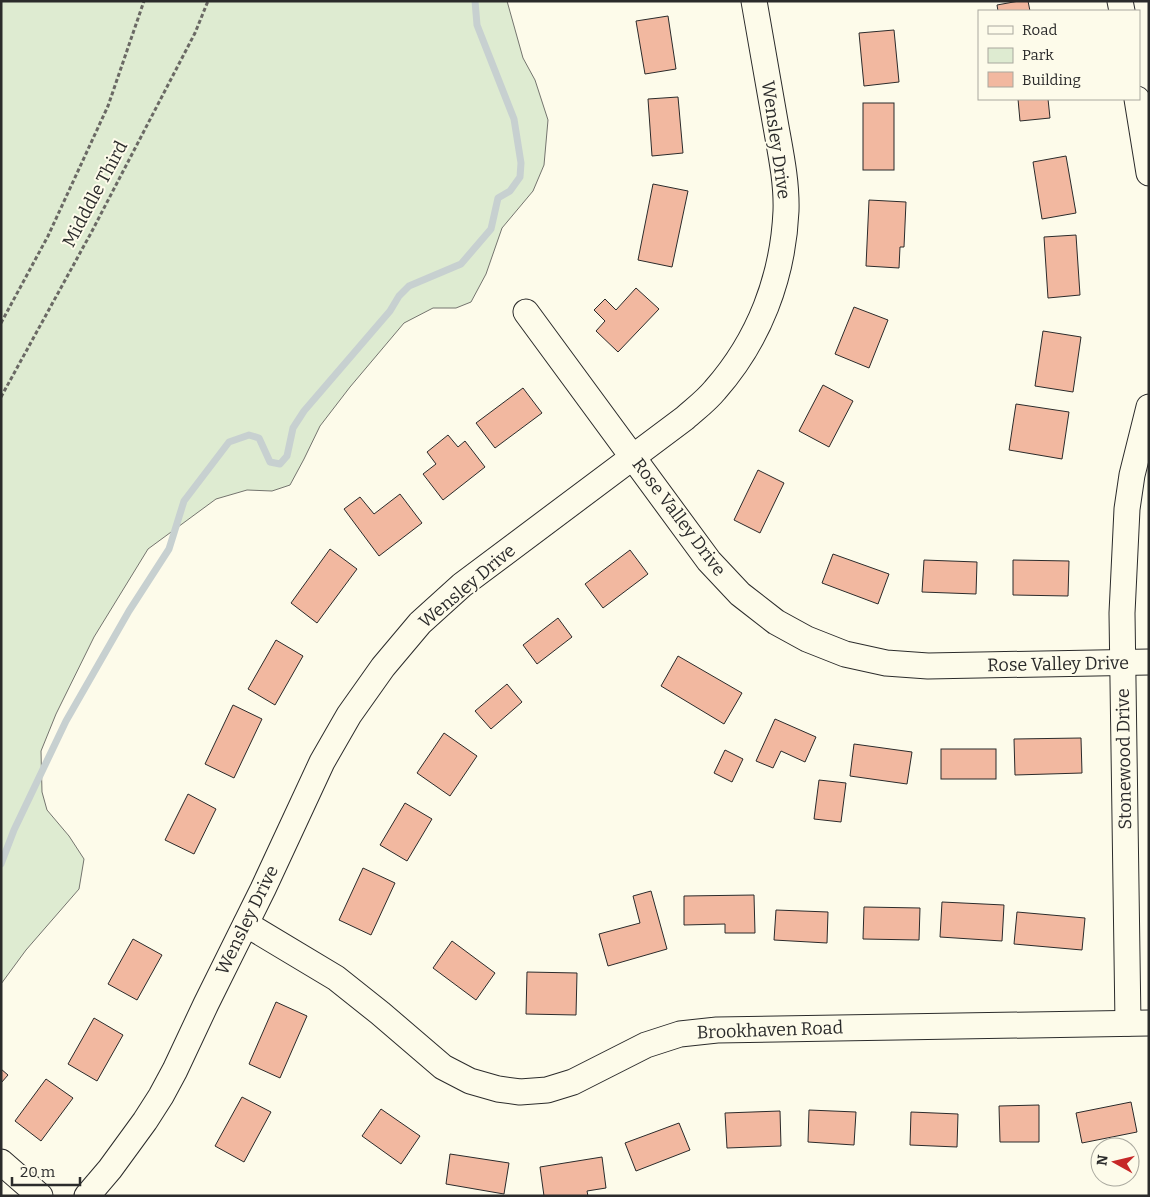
<svg xmlns="http://www.w3.org/2000/svg" width="1150" height="1197" font-family="Bitter,serif">
	<style>
		.green { fill: #deebd1; stroke: #74746e }
		.lines { fill: none; stroke-linecap: round; stroke-linejoin: round }
		.stream { stroke: #c7d0d0; stroke-width: 7 }
		.building { fill: #f2b8a0; stroke: #2b2b2b }
		.minor-casing { stroke: #2b2b2b; stroke-width: 27 }
		.path { stroke: #6a6964; stroke-width: 3; stroke-dasharray: 4 2.5; stroke-linecap: butt }
		.minor { stroke: #fdfbea; stroke-width: 25 }
		.labels { text-anchor: middle; dominant-baseline: central; stroke-width: 4; stroke-linejoin: round; paint-order: stroke }
		.street-label { font-size: 18px; fill: #2b2b2b; stroke: #fdfbea }
	</style>
	<rect width="100%" height="100%" fill="#fdfbea"/>
	<path class="green" d="M1,1H507L523,58L535,80L548,120L544,165L533,191L502,228L486,274L471,302L456,308H433L404,323L350,387L320,426L304,459L290,485L272,491L247,490L216,499L148,549L94,637L56,714L41,751L42,792L47,810L69,836L84,859L79,889L26,950L1,984Z"/>
	<g class="lines">
		<path class="stream" d="M1,864L14,830L66,721L129,611L169,549L184,501L229,442L249,435L259,438L270,462L280,464L287,456L293,428L304,411L390,311L399,296L409,286L461,264L491,229L498,198L510,191L520,177L521,163L514,119L477,25L475,1"/>
	</g>
	<g class="building">
		<path d="M1019,1H1028L1030,11H998L997,5Z"/>
		<path d="M668,16L676,69L645,74L636,21Z"/>
		<path d="M894,30L899,82L864,86L859,33Z"/>
		<path d="M678,97L683,153L652,156L648,99Z"/>
		<path d="M1018,99H1048L1050,118L1020,121Z"/>
		<rect x="863" y="103" width="31" height="67"/>
		<path d="M1066,156L1076,213L1042,219L1033,162Z"/>
		<path d="M653,184L688,191L672,267L638,260Z"/>
		<path d="M869,200L906,202L904,247H900L899,268L866,266Z"/>
		<path d="M1076,235L1080,295L1048,298L1044,237Z"/>
		<path d="M636,288L659,309L618,352L596,331L605,321L594,310L605,299L616,310Z"/>
		<path d="M854,307L888,320L869,368L835,354Z"/>
		<path d="M1043,331L1081,337L1073,392L1035,386Z"/>
		<path d="M823,385L853,401L829,447L799,431Z"/>
		<path d="M523,388L542,413L495,448L476,423Z"/>
		<path d="M1016,404L1069,412L1062,459L1009,450Z"/>
		<path d="M448,435L458,447L465,441L485,467L443,500L423,474L436,464L427,452Z"/>
		<path d="M758,470L784,483L760,533L734,520Z"/>
		<path d="M400,494L422,523L379,556L344,509L360,497L374,514Z"/>
		<path d="M330,549L357,569L317,623L291,603Z"/>
		<path d="M630,550L648,574L603,608L585,584Z"/>
		<path d="M833,554L889,574L878,604L822,583Z"/>
		<path d="M924,560L977,562L976,594L922,592Z"/>
		<path d="M1013,560L1069,561L1068,596L1013,595Z"/>
		<path d="M558,618L572,637L537,664L523,645Z"/>
		<path d="M276,640L303,656L275,705L248,689Z"/>
		<path d="M678,656L742,693L724,724L661,686Z"/>
		<path d="M507,684L522,702L491,729L475,711Z"/>
		<path d="M233,705L262,719L234,778L205,764Z"/>
		<path d="M775,719L816,737L805,762L781,751L773,768L756,761Z"/>
		<path d="M444,733L477,756L450,796L417,773Z"/>
		<path d="M1081,738L1082,773L1015,775L1014,739Z"/>
		<path d="M854,744L912,752L907,784L850,776Z"/>
		<rect x="941" y="749" width="55" height="30"/>
		<path d="M725,750L743,759L732,782L714,773Z"/>
		<path d="M819,780L846,783L841,822L814,819Z"/>
		<path d="M188,794L216,809L194,854L165,840Z"/>
		<path d="M405,803L432,819L407,861L380,845Z"/>
		<path d="M363,868L395,883L371,935L339,920Z"/>
		<path d="M651,891L667,949L608,966L599,934L640,923L633,896Z"/>
		<path d="M754,895L755,933H725V924L684,925V896Z"/>
		<path d="M942,902L1004,905L1002,941L940,937Z"/>
		<path d="M864,907L920,908L919,940L863,939Z"/>
		<path d="M776,910L828,912L827,943L774,940Z"/>
		<path d="M1017,912L1085,918L1082,950L1014,944Z"/>
		<path d="M133,939L162,955L137,1000L108,984Z"/>
		<path d="M452,941L495,973L476,1000L433,968Z"/>
		<path d="M527,972L577,973L576,1015L526,1014Z"/>
		<path d="M276,1002L307,1016L280,1078L249,1064Z"/>
		<path d="M94,1018L123,1035L97,1081L68,1064Z"/>
		<path d="M1,1069L8,1075L1,1083Z"/>
		<path d="M46,1079L73,1098L41,1141L15,1121Z"/>
		<path d="M242,1097L271,1112L244,1162L215,1146Z"/>
		<path d="M1131,1102L1137,1132L1082,1143L1076,1113Z"/>
		<path d="M1039,1105V1142H1000L999,1106Z"/>
		<path d="M381,1109L420,1136L401,1164L362,1136Z"/>
		<path d="M809,1110L856,1112L854,1145L808,1142Z"/>
		<path d="M780,1111L781,1146L727,1148L725,1113Z"/>
		<path d="M911,1112L958,1114L957,1147L910,1145Z"/>
		<path d="M679,1123L690,1150L636,1171L625,1143Z"/>
		<path d="M450,1154L509,1163L504,1194L446,1184Z"/>
		<path d="M602,1157L606,1188L587,1191L588,1196H544L540,1167Z"/>
	</g>
	<g class="lines">
		<defs>
			<g id="minor">
				<path d="M1120,1L1122,11"/>
				<path d="M1137,99L1149,173"/>
				<path d="M526,312L709,561L740,594L776,622L807,639L845,654L886,663L928,666L1149,662"/>
				<path d="M246,924L336,978L380,1013L443,1067L470,1081L498,1089L520,1092L547,1090L573,1082L646,1045L680,1034L717,1030L1149,1023"/>
				<path d="M1128,1023L1122,613L1127,509L1132,475L1149,407"/>
				<path d="M1,1162L40,1196"/>
				<path d="M87,1196L110,1169L145,1121L161,1096L175,1070L206,1004L263,889L322,762L349,715L383,667L420,623L462,585L685,418C695,409 706,401 715,390C759,340 783,278 786,211C787,181 780,150 775,121C768,81 761,41 754,1"/>
			</g>
		</defs>
		<use href="#minor" class="minor-casing"/>
		<g class="path">
			<path d="M1,323L48,236L108,106L144,1"/>
			<path d="M1,397L91,233L195,33L208,1"/>
		</g>
		<use href="#minor" class="minor"/>
	</g>
	<g class="labels">
		<g class="street-label">
			<text transform="translate(776 140) rotate(82)">Wensley Drive</text>
			<text transform="translate(95 194) rotate(-62)">Midddle Third</text>
			<text transform="translate(679 517) rotate(53)">Rose Valley Drive</text>
			<text transform="translate(467 586) rotate(-40)">Wensley Drive</text>
			<text transform="translate(1058 664) rotate(-1)">Rose Valley Drive</text>
			<text transform="translate(1124 759) rotate(-91)">Stonewood Drive</text>
			<text transform="translate(247 920) rotate(-64)">Wensley Drive</text>
			<text transform="translate(770 1030) rotate(-2)">Brookhaven Road</text>
		</g>
	</g>
	<rect width="1150" height="1197" fill="none" stroke="#2b2b2b" stroke-width="5"/>
	<rect x="978" y="10" width="162" height="90" fill="#fdfbea" stroke="#a9a89e"/>
	<rect x="988" y="26" width="25" height="8" fill="#fdfbea" stroke="#a9a89e"/>
	<text x="1022" y="35" font-size="15" fill="#2b2b2b">Road</text>
	<rect x="988" y="48" width="25" height="15" fill="#deebd1" stroke="#a9a89e"/>
	<text x="1022" y="60" font-size="15" fill="#2b2b2b">Park</text>
	<rect x="988" y="72" width="25" height="15" fill="#f2b8a0" stroke="#a9a89e"/>
	<text x="1022" y="85" font-size="15" fill="#2b2b2b">Building</text>
	<g transform="translate(1115 1162) rotate(278)"><circle r="24" fill="#fdfbea" stroke="#a9a89e"/>
	<path d="M0-4L9 19L0 12L-9 19Z" fill="#c62828"/>
	<text y="-8" font-size="14" font-weight="bold" text-anchor="middle" fill="#2b2b2b">N</text>
	</g>
	<path d="M12 1177v8h68v-8" fill="none" stroke="#2b2b2b" stroke-width="2.5"/>
	<text x="20" y="1177" font-size="15" fill="#2b2b2b" stroke="#fdfbea" stroke-width="4" paint-order="stroke">20 m</text>
</svg>
